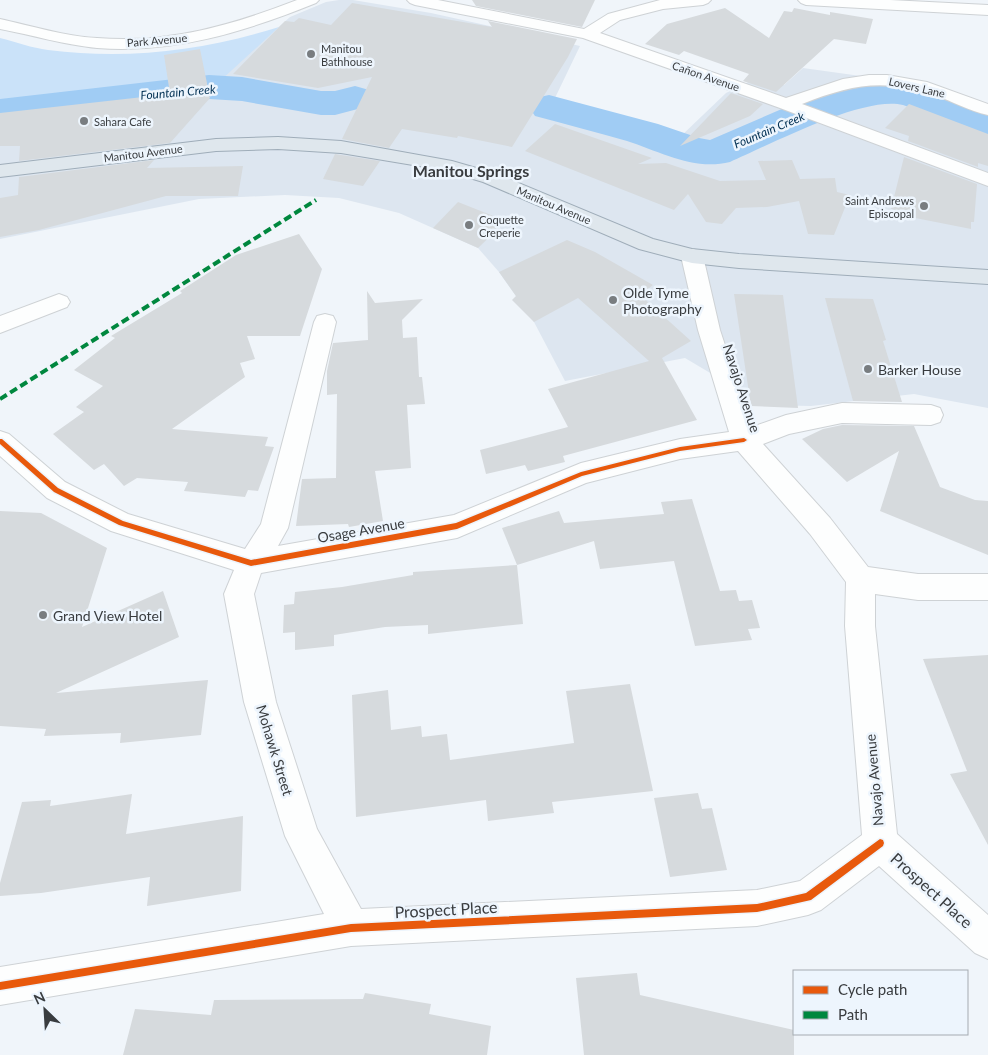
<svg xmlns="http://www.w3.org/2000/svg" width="988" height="1055" font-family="Lato,sans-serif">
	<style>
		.built { fill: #dde6f0 }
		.green { fill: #cae2f9 }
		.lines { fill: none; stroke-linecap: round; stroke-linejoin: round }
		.river { fill: #a0ccf4; fill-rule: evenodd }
		.building { fill: #d6dadd }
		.minor-casing { stroke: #ced2d5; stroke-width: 2 }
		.major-casing { stroke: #9fadb9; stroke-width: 2 }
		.minor { fill: #fdfefe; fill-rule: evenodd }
		.major { fill: #dfe7ed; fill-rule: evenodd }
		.quiet { stroke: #00873e; stroke-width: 4; stroke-dasharray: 8 4; stroke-linecap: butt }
		.cycleway-casing { stroke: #edf5fd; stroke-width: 3 }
		.cycleway { fill: #e8590c; fill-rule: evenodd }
		.poi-dot { fill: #797d80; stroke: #edf5fd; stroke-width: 2 }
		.labels { text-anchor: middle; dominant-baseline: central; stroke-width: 5; stroke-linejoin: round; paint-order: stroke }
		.far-street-label { font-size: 11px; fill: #393c3f; stroke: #edf5fd }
		.far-poi-label { font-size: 11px; fill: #393c3f; stroke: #edf5fd; text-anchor: start }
		.far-water-label { font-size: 12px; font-style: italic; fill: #002f52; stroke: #edf5fd }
		.poi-label { font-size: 14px; fill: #393c3f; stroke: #edf5fd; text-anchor: start }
		.street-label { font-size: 14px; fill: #393c3f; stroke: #edf5fd }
		.far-district-label { font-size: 16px; font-weight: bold; fill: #393c3f; stroke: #edf5fd }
		.near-street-label { font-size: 16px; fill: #393c3f; stroke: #edf5fd }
	</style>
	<rect width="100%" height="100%" fill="#f0f5fa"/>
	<path class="built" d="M339,0H353L431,13L580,46L554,100L680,137L726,93L759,77L784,85L803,68L904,82L988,110V408L914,394L811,406L764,405L685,358L565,381L534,322L499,272L478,248L399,213L339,198L285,195L199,199L0,239V112L223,84L224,75L290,17L326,2Z"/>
	<path class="green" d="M279,27L219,82L0,108V38C16,42 32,48 48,50C128,60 202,51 279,27Z"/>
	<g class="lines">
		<g class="river">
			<path d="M209,75L242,77L321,91H335L355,86L369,90L375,98L369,106L335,115H321L242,101L209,99L0,123V99Z"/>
			<path d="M894,79L931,89L988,109V135L903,105C864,95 769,145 730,162C694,171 661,152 627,141C596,132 565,124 535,116L529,107L535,98L549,95L658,124L699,138L710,140L805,99L881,80Z"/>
		</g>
	</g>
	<g class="building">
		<path d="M472,0H595L582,27L476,6Z"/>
		<path d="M352,3L492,27L488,21L577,39L568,57L512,147L458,136L457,138L402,129L389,148L342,139L372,77L318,88L233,74L285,21L294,22L299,18L331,25Z"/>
		<path d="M725,8L769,38L784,11L792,12L794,8L830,15V12L873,19L866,44L834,39L776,92L743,81L749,74L684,51L679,55L645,44L667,24Z"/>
		<path d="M200,49L210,98L170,143L19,161L20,146H0V113L170,94L164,55Z"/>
		<path d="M731,93L763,104L750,116L680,146Z"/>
		<path d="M909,104L988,134V166L978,163V167L908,141L909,136L885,128Z"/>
		<path d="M555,124L652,158L638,164L666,163L720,181L766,180L758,161L792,160L800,179L835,178L837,192L850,195L834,235L808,234L799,201L767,207L736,208L722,224L706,222L688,194L674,210L525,151Z"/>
		<path d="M335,154L341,155L380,161L363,186L323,179Z"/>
		<path d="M904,157L977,184L974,222H971V229L895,214L896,210L891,209Z"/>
		<path d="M154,160L147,168L243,166L238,196H166L39,230L0,237V198L18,195L19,177Z"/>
		<path d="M458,202L506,221L478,248L433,228Z"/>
		<path d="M299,234L322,269L300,336H247L255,359L240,363L245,377L172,429L268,437L265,446L274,447L258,491L248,490L245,497L184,491L188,482L137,478L124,486L104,464L94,470L53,434L84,412L76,407L103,386L74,370L115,338L111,336L182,293L180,291L236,255Z"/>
		<path d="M567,240L595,252L653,285L640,295L691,341L662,358L697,420L563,456L565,462L528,471L525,465L486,474L480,450L568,427L548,389L649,361L578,298L534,322L512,300L516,296L499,272Z"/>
		<path d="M367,291L375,303L423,299L402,320L403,338L417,337L419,377H422L425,404L407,405L411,468L375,471L383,521L349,527L348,524L296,526L302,479L336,478L337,394L327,395V371L333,343L368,340Z"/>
		<path d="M734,294L783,295L798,408L751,406Z"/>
		<path d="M825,298L873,299L886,340L883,341L902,402L853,401Z"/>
		<path d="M842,425L914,426L940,487L975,500L988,501V555L880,511L899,451L847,482L802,439L823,429Z"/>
		<path d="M692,499L720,591L736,590L739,601L752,600L760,628L748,629L752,640L695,646L674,561L600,569L594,541L517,565L502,528L559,511L564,523L664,514L661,502Z"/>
		<path d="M0,511L41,513L107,548L82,627L163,591L179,637L56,693L208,680L201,735L120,743L121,733L44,736L46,729L0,726Z"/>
		<path d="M517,565L523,624L428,634V625L385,627L334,635V646L295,650V632L283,633L284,605L294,604L295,592L342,587L413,575V572Z"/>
		<path d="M988,655V845L950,774L967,771L923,659Z"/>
		<path d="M630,684L653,791L552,802L554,813L488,821L486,800L356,817L352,695L388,690L391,730L421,726L422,737L447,734L450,760L574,743L566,691Z"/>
		<path d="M698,793L702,809L712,808L727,870L670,877L654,798Z"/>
		<path d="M132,794L126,834L243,816L241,891L147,906L150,877L41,893L0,896V883L22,802L51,800L50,806Z"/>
		<path d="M637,973L640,995L794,1030V1055H584L576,978Z"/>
		<path d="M365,993L431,1004L429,1014L491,1026L487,1055H123L135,1009L211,1015L214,1000L363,999Z"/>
	</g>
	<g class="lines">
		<defs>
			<g id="minor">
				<path d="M297,0H319L316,3C247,31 174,54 97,48C65,45 32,35 0,29V19C32,26 64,36 97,38C167,44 233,25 297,0Z"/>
				<path d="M407,0H438L584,29L608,14L660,0H711L708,3L703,5L663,9L620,20L600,33L786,98L843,79L869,75H887L927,82L988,104V115C969,111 952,101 934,95C882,78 851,85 802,104L988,173V186L780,108L583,38L415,5L410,3Z"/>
				<path d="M798,0H890L988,5V15L806,5L801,3Z"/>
				<path d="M692,249L699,251L703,256L720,330L752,427L786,415L842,403L931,405L940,408L943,415L940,422L931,425L842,423L789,434L763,444L830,518L868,567L918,574H988V600H918L875,594V626L897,834L988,915V959L975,953L879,866L821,910L808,915L757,926L351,946L0,1005V967L324,914L285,836L244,702L224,594L234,570L111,531L47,498L0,456V431L9,434L65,482L128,514L245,549L261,524L314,322L317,316L325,314L333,316L336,322L288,528L278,546L454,515L581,463L680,439L729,432L698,330L681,256L685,251ZM738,451L810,534L846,582L845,626L862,835L800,881L757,890L361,909L317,829L276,702L254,594L261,573L457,538L586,483L680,459Z"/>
				<path d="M59,294L67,297L70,302L67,307L0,333V316Z"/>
			</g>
			<path id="major" d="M278,137L341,141L452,161L497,174L653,239L692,249L739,254L988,270V284L739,268L692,263L639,249L483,182L443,170L341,153L278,149L216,151L0,177V165L216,139Z"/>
		</defs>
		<use href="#minor" class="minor-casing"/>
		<use href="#major" class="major-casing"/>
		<use href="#minor" class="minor"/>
		<use href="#major" class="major"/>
		<path class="quiet" d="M0,399L316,200"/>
		<defs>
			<g id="cycleway">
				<path d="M744,438L747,440L744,442L680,451L582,476L457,529L251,566L119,525L54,492L0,444V439H2L58,488L123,521L251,560L456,523L581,472L680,447Z"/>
				<path d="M880,839L883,840L884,843L883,846L811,900L757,912L351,932L0,990V982L351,924L757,904L806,893Z"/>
			</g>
		</defs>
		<use href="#cycleway" class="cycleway-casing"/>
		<use href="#cycleway" class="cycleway"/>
	</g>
	<g class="poi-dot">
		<circle cx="311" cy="54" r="5"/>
		<circle cx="84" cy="121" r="5"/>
		<circle cx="924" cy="206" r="5"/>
		<circle cx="469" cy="225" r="5"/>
		<circle cx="613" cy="300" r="5"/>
		<circle cx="868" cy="369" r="5"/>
		<circle cx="43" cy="615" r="5"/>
	</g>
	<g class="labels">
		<g class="far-street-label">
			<text transform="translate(157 40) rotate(-5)">Park Avenue</text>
			<text transform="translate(706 76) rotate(19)">Cañon Avenue</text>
			<text transform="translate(917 87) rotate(13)">Lovers Lane</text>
			<text transform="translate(143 153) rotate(-7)">Manitou Avenue</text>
			<text transform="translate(554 205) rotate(23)">Manitou Avenue</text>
		</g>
		<g class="far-poi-label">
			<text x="321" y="48">Manitou<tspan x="321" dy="13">Bathhouse</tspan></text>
			<text x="94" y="121">Sahara Cafe</text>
			<text x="914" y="200" text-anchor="end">Saint Andrews<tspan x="914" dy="13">Episcopal</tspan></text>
			<text x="479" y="219">Coquette<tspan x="479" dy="13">Creperie</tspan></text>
		</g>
		<g class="far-water-label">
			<text transform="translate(178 92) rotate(-5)">Fountain Creek</text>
			<text transform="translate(769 130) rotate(-23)">Fountain Creek</text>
		</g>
		<g class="poi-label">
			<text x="623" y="292">Olde Tyme<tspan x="623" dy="16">Photography</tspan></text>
			<text x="878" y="369">Barker House</text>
			<text x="53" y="615">Grand View Hotel</text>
		</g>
		<g class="street-label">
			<text transform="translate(742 388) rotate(72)">Navajo Avenue</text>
			<text transform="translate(361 530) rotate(-10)">Osage Avenue</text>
			<text transform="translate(275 750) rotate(73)">Mohawk Street</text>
			<text transform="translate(874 780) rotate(-95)">Navajo Avenue</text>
		</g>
		<g class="far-district-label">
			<text x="471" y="170">Manitou Springs</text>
		</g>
		<g class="near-street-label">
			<text transform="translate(932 890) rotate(42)">Prospect Place</text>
			<text transform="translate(446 909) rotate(-3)">Prospect Place</text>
		</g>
	</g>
	<rect x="793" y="970" width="175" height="65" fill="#edf5fd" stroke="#a5abb1"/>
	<rect x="803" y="986" width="25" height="8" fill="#e8590c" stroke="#a5abb1"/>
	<text x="838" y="995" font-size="15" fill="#393c3f">Cycle path</text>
	<rect x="803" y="1011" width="25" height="8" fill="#00873e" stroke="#a5abb1"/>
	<text x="838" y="1020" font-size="15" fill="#393c3f">Path</text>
	<g transform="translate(45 1010) rotate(335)" stroke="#edf5fd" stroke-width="4" paint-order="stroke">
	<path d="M0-4L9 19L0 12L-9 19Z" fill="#393c3f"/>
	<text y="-8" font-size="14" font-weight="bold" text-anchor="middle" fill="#393c3f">N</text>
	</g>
</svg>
